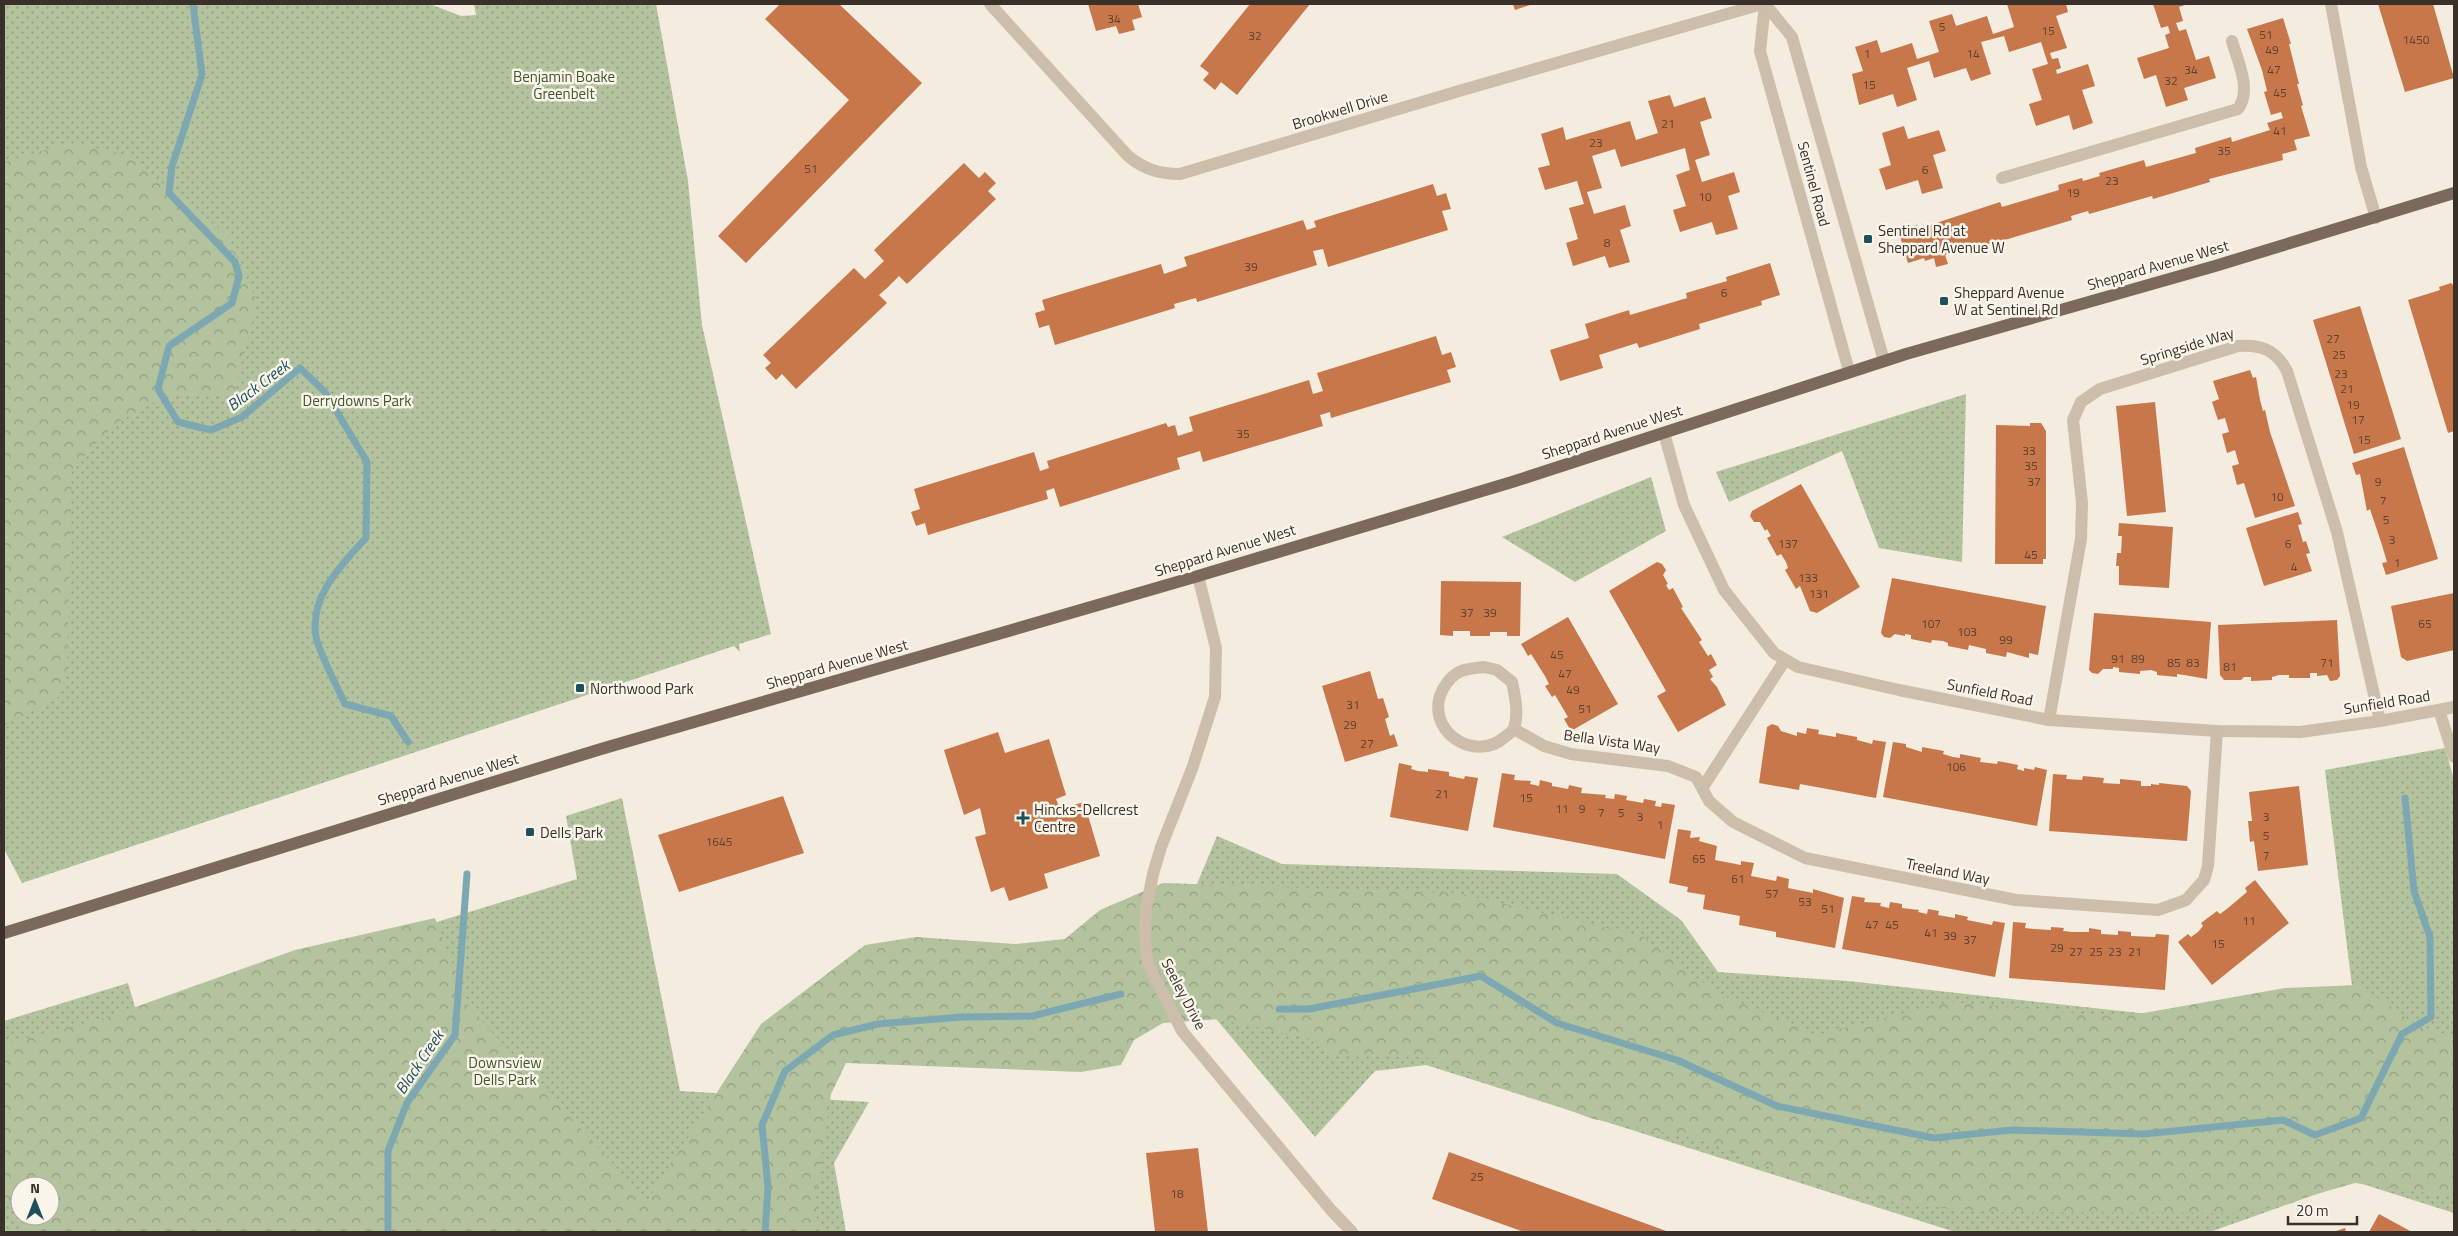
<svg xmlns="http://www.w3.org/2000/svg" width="2458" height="1236" font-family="'Titillium Web',sans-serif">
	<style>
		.green { fill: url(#green-dots); fill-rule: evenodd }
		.forest { fill: url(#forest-crowns); fill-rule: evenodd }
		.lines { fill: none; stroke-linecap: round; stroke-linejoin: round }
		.stream { stroke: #7da8b1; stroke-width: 7 }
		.building { fill: #c77749 }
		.minor { stroke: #ccbeaa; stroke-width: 12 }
		.major { stroke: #7b6a5b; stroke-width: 12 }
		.poi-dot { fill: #1e505c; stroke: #faf5eb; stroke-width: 2 }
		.labels { text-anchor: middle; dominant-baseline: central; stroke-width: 5; stroke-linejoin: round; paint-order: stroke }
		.number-label { font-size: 12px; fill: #5c4232 }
		.park-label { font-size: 15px; fill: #43582d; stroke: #faf5eb }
		.street-label { font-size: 15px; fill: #39302a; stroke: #faf5eb }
		.poi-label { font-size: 15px; fill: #39302a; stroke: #faf5eb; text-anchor: start }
		.water-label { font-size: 16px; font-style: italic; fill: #1e505c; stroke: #faf5eb }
	</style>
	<defs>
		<pattern id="green-dots" width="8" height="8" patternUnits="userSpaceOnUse" patternTransform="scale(1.25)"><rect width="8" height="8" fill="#b2c39e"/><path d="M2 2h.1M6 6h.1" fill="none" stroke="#929f81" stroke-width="1.8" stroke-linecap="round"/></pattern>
		<pattern id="forest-crowns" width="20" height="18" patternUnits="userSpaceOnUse" patternTransform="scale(1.25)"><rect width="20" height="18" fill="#b2c39e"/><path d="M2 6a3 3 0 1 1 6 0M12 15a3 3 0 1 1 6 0" fill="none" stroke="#929f81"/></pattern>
	</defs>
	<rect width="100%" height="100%" fill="#f3ecdf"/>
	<g class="green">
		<path d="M4,4H430L461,16L476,15L474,4H656L688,181L702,325L771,634L739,644L740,652L734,646L22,883L4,849Z"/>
		<path d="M1966,394L1962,562L1879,548L1842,451L1729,502L1716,472Z"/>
		<path d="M1651,477L1666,531L1575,582L1502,537Z"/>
		<path d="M2445,748L2454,780V1213L2353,1181L2210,1232H1955L1426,1065L1375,1071L1315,1137L1191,989L1184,915L1217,836L1282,864L1617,874L1681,920L1718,972L1848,981L2148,1014L2353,994L2325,770Z"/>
		<path d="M622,798L680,1091L869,1102L834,1163L846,1232H4V1021L128,983L137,1014L577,879L566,816ZM20,1186H50V1216H20Z"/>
	</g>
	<g class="forest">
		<path d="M69,143L126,154L228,236L257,302L234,394L163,397L115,424L72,469L67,673L57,699L4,725V162Z"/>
		<path d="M1163,883L1457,893L1642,936L1715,992L1816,1035L1950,1002L2121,1017L2285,988L2359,985L2415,1024L2454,1037V1192L2449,1196L2355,1183L2250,1213L1995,1212L1910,1205L1810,1184L1703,1140L1593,1119L1426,1057L1336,1056L1306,1038L1220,1019L1163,1023L1134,1040L1121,1065L1081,1072L846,1063L831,1094L815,1202L819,1232H28L4,1194V1044L99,1020L295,950L435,918L469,1007L647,1201L761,1024L865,945L916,937L1015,944L1065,939L1100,910ZM20,1186H50V1216H20Z"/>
	</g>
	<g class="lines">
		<g class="stream">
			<path d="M193,4L202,75L172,166L169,193L235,262L239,276L232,303L169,346L158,389L178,422L211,430L242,417L300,368L325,392L367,462L366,538C341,565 309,597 316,637C319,653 338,688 345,704L391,716L408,742"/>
			<path d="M1279,1009H1309L1481,976L1557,1023L1677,1060L1777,1106L1934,1138L2012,1130L2144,1134L2283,1120L2315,1135L2361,1118L2402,1034L2431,1017L2430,937L2414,891L2405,798"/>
			<path d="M388,1232V1151L407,1103L455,1035L467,874"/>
			<path d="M765,1232L768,1187L762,1125L785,1071L833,1035L878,1024L961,1017L1032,1016L1121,994"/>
		</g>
	</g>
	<g class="building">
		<path d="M780,4H839L922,83L746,263L718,236L849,100L765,19Z"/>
		<path d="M1088,4H1138L1142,17L1132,20L1135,30L1119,34L1116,26L1096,31Z"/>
		<path d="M1250,4H1310L1237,95L1221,82L1215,90L1203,80L1209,73L1200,66Z"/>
		<path d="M1513,4H1533L1515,10Z"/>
		<path d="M2007,4H2066L2068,12L2056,16L2067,48L2050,53L2052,59L2058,58L2061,68L2056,70L2057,74L2088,64L2095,86L2082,90L2093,123L2073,130L2069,115L2036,126L2029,104L2042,100L2032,69L2048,64L2041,42L2009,52L2004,36L1981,42L1991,74L1971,81L1966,68L1934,78L1929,61L1907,68L1917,100L1897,107L1893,94L1859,105L1852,74L1863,71L1855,47L1877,40L1881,53L1912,43L1917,59L1939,52L1929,21L1952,14L1956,26L1987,16L1993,34L2014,27Z"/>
		<path d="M2153,4H2188L2179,7L2183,21L2176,23L2179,31L2186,29L2196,60L2209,56L2216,78L2184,88L2188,100L2166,107L2156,75L2144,79L2137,58L2169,48L2165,35L2170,33L2168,26L2161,28Z"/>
		<path d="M2378,4H2433L2454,78L2405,92Z"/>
		<path d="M2283,18L2291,44H2289L2299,84H2297L2303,105L2301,106L2310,136L2294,140L2297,150L2282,154L2283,160L2209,179L2210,182L2153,199L2152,196L2089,214L2088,211L2071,216L2072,220L2008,239L1945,255L1948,264L1936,267L1934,258L1925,261L1924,258L1908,263L1898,230L1917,225L1918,229L2000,202L2002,207L2059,190L2058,185L2082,178L2083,181L2100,176L2099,173L2144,160L2146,167L2196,153L2195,148L2231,137L2232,142L2270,130L2267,123L2283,118L2281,112L2271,115L2264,92L2267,91L2262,70L2247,29Z"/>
		<path d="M1670,95L1674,107L1705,97L1712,118L1700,122L1710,155L1695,160L1702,182L1734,172L1740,192L1728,196L1738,229L1716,235L1712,222L1680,232L1673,210L1686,206L1676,175L1690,170L1685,148L1621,167L1615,149L1592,156L1602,188L1587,192L1594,214L1625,205L1631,226L1620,230L1630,262L1609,268L1605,256L1573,266L1566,243L1578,239L1569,208L1584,204L1577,181L1545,190L1538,168L1550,165L1541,134L1563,127L1566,140L1630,121L1636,140L1658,133L1648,101Z"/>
		<path d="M1904,126L1908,139L1939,130L1946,151L1933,155L1943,188L1922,194L1918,180L1886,190L1879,169L1891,165L1882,133Z"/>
		<path d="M964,163L979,178L985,172L996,183L988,191L996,199L907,284L899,276L887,288L879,295L887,303L796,389L782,374L776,380L765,368L771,363L763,355L854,268L865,279L884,261L874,250Z"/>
		<path d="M1433,184L1437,196L1446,193L1451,209L1442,211L1448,230L1328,267L1323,249L1313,251L1317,265L1197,302L1196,298L1174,304L1175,308L1055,345L1049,325L1039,328L1035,313L1045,310L1042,300L1161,264L1164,274L1187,266L1184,257L1303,220L1307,230L1316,227L1314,221Z"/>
		<path d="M1770,263L1780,295L1761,301L1762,305L1699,324L1700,329L1639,348L1637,343L1599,355L1603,368L1560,381L1550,350L1589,338L1585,324L1629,310L1630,315L1687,298L1686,293L1727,281L1726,277Z"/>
		<path d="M2451,283L2454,286V431L2448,433L2408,300L2440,290L2439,287Z"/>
		<path d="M2360,306L2401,439L2354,454L2313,320Z"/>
		<path d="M1436,336L1442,355L1451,352L1456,367L1447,370L1451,382L1331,418L1330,412L1320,415L1323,426L1203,462L1200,451L1177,458L1180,469L1060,507L1054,488L1046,491L1048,499L928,535L925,523L916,526L911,512L920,509L914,489L1034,452L1040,471L1049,468L1047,461L1166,423L1168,427L1175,425L1178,436L1193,431L1189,417L1309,380L1313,394L1323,391L1317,373Z"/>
		<path d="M2250,370L2253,378L2256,377L2260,400L2263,411L2265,410L2270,432L2295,506L2255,518L2244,483L2237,485L2232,466L2239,464L2235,450L2227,453L2222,434L2229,432L2225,418L2218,420L2212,402L2219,399L2213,381Z"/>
		<path d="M2155,402L2166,512L2127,516L2116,406Z"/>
		<path d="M2030,423H2041L2046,431V559H2043V564H1995L1996,425L2030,426Z"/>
		<path d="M2404,447L2438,559L2386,575L2382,563L2387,562L2382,545L2370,509L2367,511L2360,474L2356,475L2352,463Z"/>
		<path d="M1801,484L1860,587L1817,613L1810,611L1800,586L1796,589L1785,570L1788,568L1786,562L1781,554L1777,556L1767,538L1771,536L1767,529L1765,531L1760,522H1754L1750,516L1752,511Z"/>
		<path d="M2298,512L2302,524L2298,525L2303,542L2306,541L2310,553L2306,554L2312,571L2264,586L2246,528Z"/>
		<path d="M2119,523L2173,527L2169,588L2119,585V566H2116L2117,553H2121L2122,536H2118Z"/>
		<path d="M1657,562L1662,564L1666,570L1663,575L1668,584L1666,585L1669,590L1673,588L1683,607L1681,608L1702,640L1699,642L1708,656L1711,654L1717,665L1709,670L1713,677L1710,679L1717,687L1726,705L1678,732L1657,696L1666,691L1609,591Z"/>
		<path d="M1892,578L2046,606L2038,655L2029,653V658L2007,652L2006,657L1986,653V649L1969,645L1968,650L1948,646V643L1943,641L1932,640L1931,643L1911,639V635L1905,634V636L1895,634L1890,638L1884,637L1881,633Z"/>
		<path d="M1441,581L1521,582L1520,636H1507V632H1490V636H1470V631H1453V636L1440,635Z"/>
		<path d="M2454,593V650L2407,661L2401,657L2391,606Z"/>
		<path d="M2094,613L2211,622L2207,679L2184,675L2177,674V677L2157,675V672L2151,670L2140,671V674L2119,672V668L2113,667V669H2103L2098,674L2092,673L2089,670Z"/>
		<path d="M1568,617L1618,704L1571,731L1564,719L1568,717L1555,695L1552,697L1545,686L1549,684L1545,676L1531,654L1528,656L1521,644Z"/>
		<path d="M2337,620L2340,676L2337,680L2330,681L2327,675L2317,676V673H2310V678H2289V675H2279L2272,677V680L2251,681V677H2244L2241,680H2224L2220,675L2218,625Z"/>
		<path d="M1370,671L1378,699L1383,698L1389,717L1385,719L1390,736L1394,734L1398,746L1345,762L1322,686Z"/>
		<path d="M1772,724L1778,726L1781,731L1797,736V732L1806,734L1807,728L1819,730L1818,734L1836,737V733L1857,737V740L1872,744L1873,740L1886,742L1876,798L1800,784L1799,790L1759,783L1767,727Z"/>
		<path d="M998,732L1005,753L1049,739L1066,795L1056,799L1060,809L1084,802L1100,856L1044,874L1048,888L1009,901L1004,887L991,892L975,837L986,834L980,808L964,815L944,750Z"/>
		<path d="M1893,742L1906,744V747L1922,752V747L1944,751L1943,754L1953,757L1960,758V754L1981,758L1980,762L1997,764L1998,761L2018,765L2017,769L2024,771V768L2034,770L2035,767L2047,770L2037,826L1883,797Z"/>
		<path d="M1399,763L1412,766L1411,769L1418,771L1428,772V769L1449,772V776L1464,779L1465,776L1478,778L1468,831L1390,817Z"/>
		<path d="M1502,773L1515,775L1514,780L1531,781L1530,784L1539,786L1540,780L1552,783V786L1568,789L1569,785L1582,788L1581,793L1606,795L1605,798L1614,799L1615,794L1627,796L1626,800L1643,803L1644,799L1656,801L1655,806L1661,807L1662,803L1675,805L1665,859L1493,827Z"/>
		<path d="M2053,774L2067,775L2066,779L2082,780L2083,776L2104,778L2103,783L2120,784V779L2141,781V786H2151V784L2159,785V783L2187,786L2191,791L2187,841L2049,831Z"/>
		<path d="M2299,786L2308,865L2258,871L2254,841L2250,842L2248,821H2252L2249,792Z"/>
		<path d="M783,796L804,853L679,892L658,835Z"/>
		<path d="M1678,829L1691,831L1690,838L1700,837L1699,841L1717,846L1715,860L1741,865V861L1754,863L1751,876L1776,881L1777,876L1789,879L1788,888L1813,893V889L1844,898L1835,948L1776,937V932L1739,925L1740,916L1703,909L1705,895L1687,892L1688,887L1669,883Z"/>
		<path d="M2255,880L2289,923L2212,985L2178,942L2188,934L2191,937L2198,932L2203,926L2201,923L2217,911L2220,914L2228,908L2247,892L2245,888Z"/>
		<path d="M1852,896L1865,898L1864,902L1881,903L1880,906L1889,908L1890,902L1902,904V908L1919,910L1918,912L1927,914L1928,909L1939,911L1938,915L1955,918V914L1964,916L1968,917L1967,920L1992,925L1993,921L2005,923L1995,977L1842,949Z"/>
		<path d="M2013,922L2026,923L2025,928L2034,929L2051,930V927L2064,928L2063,931L2072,932H2089V928L2101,930V934L2118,935V931L2131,932V936L2155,937L2156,934L2169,935L2165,990L2009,978Z"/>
		<path d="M1198,1148L1208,1232H1155L1146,1153Z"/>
		<path d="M1449,1152L1669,1232H1524L1432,1199Z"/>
		<path d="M2379,1214L2412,1232H2369Z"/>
		<path d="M2345,1228L2346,1232H2333Z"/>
	</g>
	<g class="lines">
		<g class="minor">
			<path d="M990,4L1128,156C1144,169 1159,174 1180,174L1459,91L1762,4"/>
			<path d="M1765,4L1760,51L1849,371"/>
			<path d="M1765,4L1792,37L1884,361"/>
			<path d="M2331,4L2361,167L2376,218"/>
			<path d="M2002,178L2238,109C2252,90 2238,62 2232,41"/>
			<path d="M1664,433L1684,505L1724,590L1774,653L1798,667L1899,690L2049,720L2217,731L2300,732L2380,721L2454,707"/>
			<path d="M1198,576L1216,648L1215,697L1192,769L1161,847L1153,874L1146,909L1145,937L1148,964L1182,1031L1331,1210L1352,1232"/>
			<path d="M1484,667L1497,670L1512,682C1515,697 1519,713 1514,728C1513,731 1509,734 1506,736C1474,766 1422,728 1443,689C1454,670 1463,669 1484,667Z"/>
			<path d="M2439,710L2454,757"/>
			<path d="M2049,720L2081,539L2082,503L2073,420L2081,402L2100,389L2238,346C2261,344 2276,350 2287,371L2337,532L2380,721"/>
			<path d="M1514,729L1544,746L1571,754L1668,766L1696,777L1709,801L1733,822L1805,858L2016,900L2158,910L2186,900L2204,880L2208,866L2217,731"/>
			<path d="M1703,787L1785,660"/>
		</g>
		<path class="major" d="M4,933L601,749L1198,576L1512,482L1906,354L2215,266L2454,193"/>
	</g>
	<g class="poi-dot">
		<rect x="1863" y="234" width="10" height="10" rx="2.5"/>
		<rect x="1939" y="296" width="10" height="10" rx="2.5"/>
		<rect x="575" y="683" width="10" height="10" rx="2.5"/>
		<path d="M1020.5 810.5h5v5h5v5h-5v5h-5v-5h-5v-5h5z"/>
		<rect x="525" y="827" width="10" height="10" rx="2.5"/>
	</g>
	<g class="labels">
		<g class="number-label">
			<text x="1114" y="18">34</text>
			<text x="1942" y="26">5</text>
			<text x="2048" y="30">15</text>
			<text x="2266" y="34">51</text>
			<text x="1255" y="35">32</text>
			<text x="2416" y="39">1450</text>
			<text x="2272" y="49">49</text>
			<text x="1867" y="53">1</text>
			<text x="1973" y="53">14</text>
			<text x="2191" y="69">34</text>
			<text x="2274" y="69">47</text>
			<text x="2171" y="80">32</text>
			<text x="1869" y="84">15</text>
			<text x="2280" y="92">45</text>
			<text x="1668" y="123">21</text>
			<text x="2280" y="130">41</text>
			<text x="1596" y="142">23</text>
			<text x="2224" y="150">35</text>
			<text x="811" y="168">51</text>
			<text x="1925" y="169">6</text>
			<text x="2112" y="180">23</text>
			<text x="2073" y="192">19</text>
			<text x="1705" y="196">10</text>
			<text x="1607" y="242">8</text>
			<text x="1251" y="266">39</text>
			<text x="1724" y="292">6</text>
			<text x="2333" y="338">27</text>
			<text x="2339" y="354">25</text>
			<text x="2341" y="373">23</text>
			<text x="2347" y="388">21</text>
			<text x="2353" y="404">19</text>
			<text x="2358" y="419">17</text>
			<text x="1243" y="433">35</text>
			<text x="2364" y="439">15</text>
			<text x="2029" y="450">33</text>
			<text x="2031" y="465">35</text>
			<text x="2034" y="481">37</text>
			<text x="2378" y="481">9</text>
			<text x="2277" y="496">10</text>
			<text x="2383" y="500">7</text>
			<text x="2386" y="519">5</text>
			<text x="2392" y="539">3</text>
			<text x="1788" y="543">137</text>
			<text x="2288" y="543">6</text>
			<text x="2031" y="554">45</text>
			<text x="2397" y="562">1</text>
			<text x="2294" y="566">4</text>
			<text x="1808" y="577">133</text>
			<text x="1819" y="593">131</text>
			<text x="1467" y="612">37</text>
			<text x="1490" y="612">39</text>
			<text x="1931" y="623">107</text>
			<text x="2425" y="623">65</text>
			<text x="1967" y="631">103</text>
			<text x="2006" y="639">99</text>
			<text x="1557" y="654">45</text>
			<text x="2118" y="658">91</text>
			<text x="2138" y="658">89</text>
			<text x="2174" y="662">85</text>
			<text x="2193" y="662">83</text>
			<text x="2327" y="662">71</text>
			<text x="2230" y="666">81</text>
			<text x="1565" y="673">47</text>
			<text x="1573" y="689">49</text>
			<text x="1353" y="704">31</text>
			<text x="1585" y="708">51</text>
			<text x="1350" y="724">29</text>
			<text x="1367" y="743">27</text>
			<text x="1956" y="766">106</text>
			<text x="1442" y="793">21</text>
			<text x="1526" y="797">15</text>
			<text x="1562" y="808">11</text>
			<text x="1582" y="808">9</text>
			<text x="1601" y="812">7</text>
			<text x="1621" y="812">5</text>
			<text x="1640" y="816">3</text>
			<text x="2266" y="816">3</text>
			<text x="1660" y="824">1</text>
			<text x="2266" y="835">5</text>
			<text x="719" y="841">1645</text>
			<text x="2266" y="855">7</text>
			<text x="1699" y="858">65</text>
			<text x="1738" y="878">61</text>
			<text x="1772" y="893">57</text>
			<text x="1805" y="901">53</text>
			<text x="1828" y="908">51</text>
			<text x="2249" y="920">11</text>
			<text x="1872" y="924">47</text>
			<text x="1892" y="924">45</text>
			<text x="1931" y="932">41</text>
			<text x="1950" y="935">39</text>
			<text x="1970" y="939">37</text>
			<text x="2218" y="943">15</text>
			<text x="2057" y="947">29</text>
			<text x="2076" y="951">27</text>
			<text x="2096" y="951">25</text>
			<text x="2115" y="951">23</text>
			<text x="2135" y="951">21</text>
			<text x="1477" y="1176">25</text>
			<text x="1177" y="1193">18</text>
		</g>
		<g class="park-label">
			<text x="564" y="76">Benjamin Boake<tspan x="564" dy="17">Greenbelt</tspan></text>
			<text x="357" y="400">Derrydowns Park</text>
			<text x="505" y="1062">Downsview<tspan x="505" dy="17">Dells Park</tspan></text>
		</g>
		<g class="street-label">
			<text transform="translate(1340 110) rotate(-17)">Brookwell Drive</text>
			<text transform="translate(1814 184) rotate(75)">Sentinel Road</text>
			<text transform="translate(2158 265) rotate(-16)">Sheppard Avenue West</text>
			<text transform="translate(2187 346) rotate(-17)">Springside Way</text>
			<text transform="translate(1612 432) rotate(-18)">Sheppard Avenue West</text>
			<text transform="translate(1225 550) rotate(-17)">Sheppard Avenue West</text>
			<text transform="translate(837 664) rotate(-16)">Sheppard Avenue West</text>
			<text transform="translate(1990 692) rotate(11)">Sunfield Road</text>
			<text transform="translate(2387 702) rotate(-9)">Sunfield Road</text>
			<text transform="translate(1612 741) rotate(8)">Bella Vista Way</text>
			<text transform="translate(448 779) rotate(-17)">Sheppard Avenue West</text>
			<text transform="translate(1948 871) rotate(11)">Treeland Way</text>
			<text transform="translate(1184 994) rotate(62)">Seeley Drive</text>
		</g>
		<g class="poi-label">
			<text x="1878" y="230">Sentinel Rd at<tspan x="1878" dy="17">Sheppard Avenue W</tspan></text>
			<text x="1954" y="292">Sheppard Avenue<tspan x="1954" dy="17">W at Sentinel Rd</tspan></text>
			<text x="590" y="688">Northwood Park</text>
			<text x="1034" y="809">Hincks-Dellcrest<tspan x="1034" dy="17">Centre</tspan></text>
			<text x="540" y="832">Dells Park</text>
		</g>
		<g class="water-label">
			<text transform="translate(258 385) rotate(-37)">Black Creek</text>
			<text transform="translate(419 1062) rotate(-56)">Black Creek</text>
		</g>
	</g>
	<rect width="2458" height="1236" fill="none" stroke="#39302a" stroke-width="10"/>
	<g transform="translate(35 1201)"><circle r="24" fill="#faf5eb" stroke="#ada69e"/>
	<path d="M0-4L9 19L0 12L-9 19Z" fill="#1e505c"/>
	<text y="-8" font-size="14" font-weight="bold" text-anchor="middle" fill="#39302a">N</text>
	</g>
	<path d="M2288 1216v8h69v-8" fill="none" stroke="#39302a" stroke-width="2.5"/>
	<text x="2296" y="1216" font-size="15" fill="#39302a" stroke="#faf5eb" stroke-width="4" paint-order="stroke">20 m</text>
</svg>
